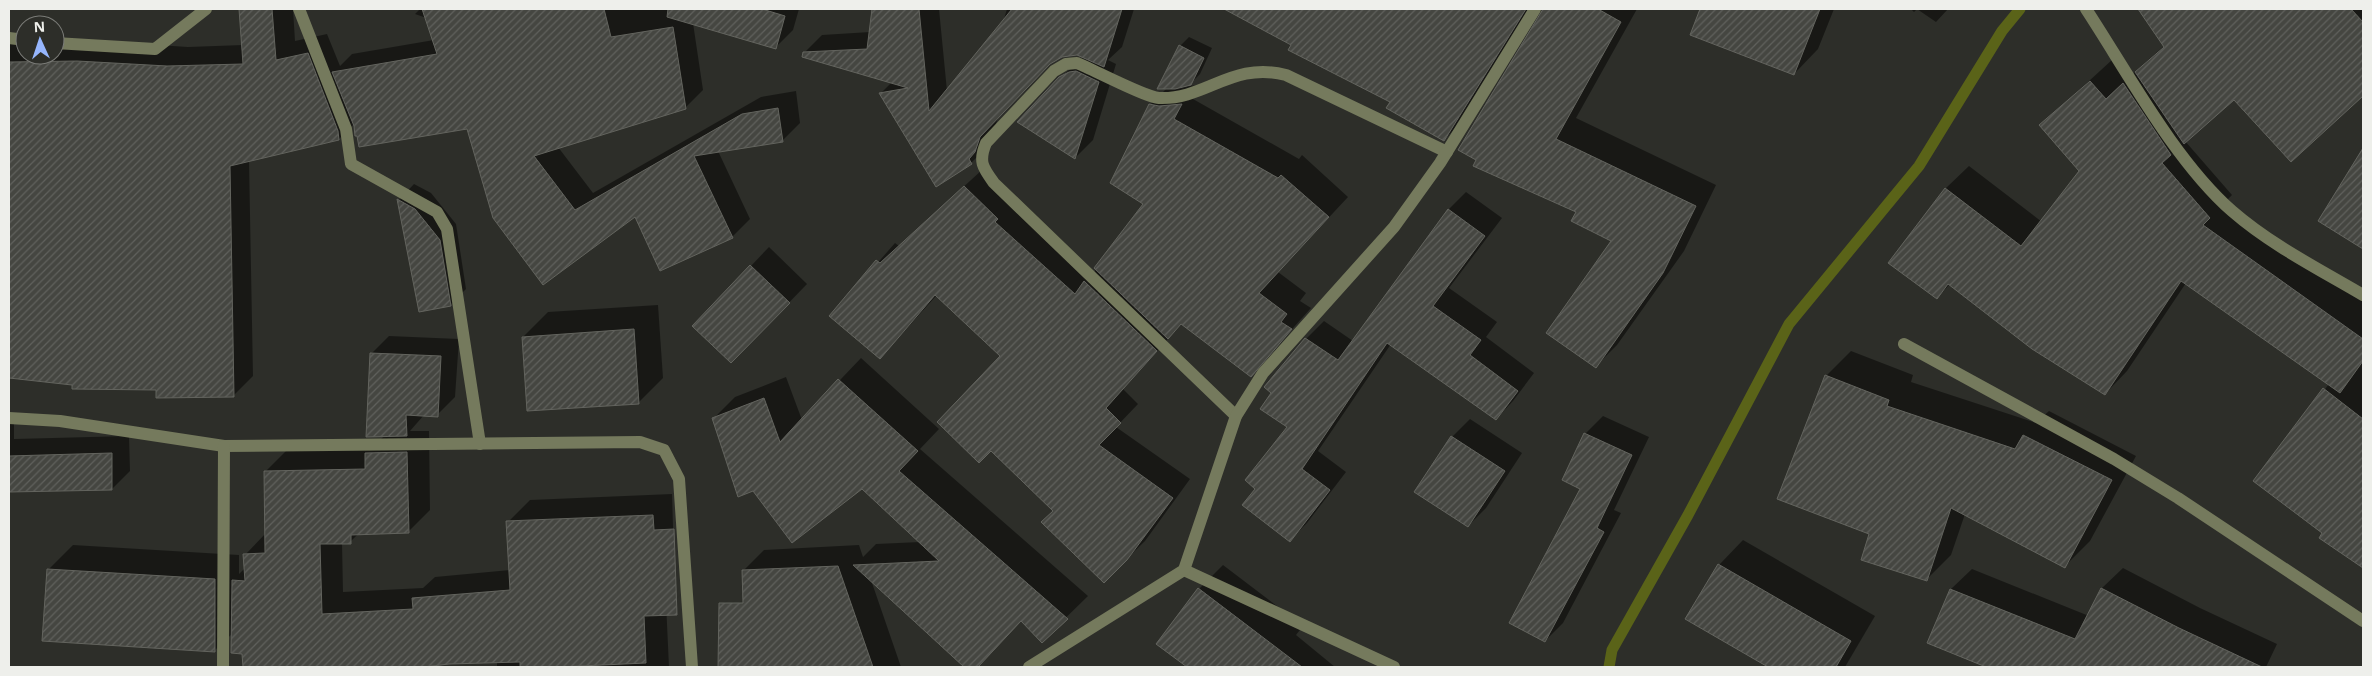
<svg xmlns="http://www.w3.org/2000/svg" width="2372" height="676" font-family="'Noto Sans',sans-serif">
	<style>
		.shadow { fill: #0007 }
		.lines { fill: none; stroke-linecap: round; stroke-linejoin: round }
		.stream { stroke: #5a6318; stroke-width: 11 }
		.building { fill: url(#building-hatch); stroke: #63645e }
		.minor { stroke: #757a5d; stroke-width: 12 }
	</style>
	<defs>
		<pattern id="building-hatch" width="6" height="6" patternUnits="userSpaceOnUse" patternTransform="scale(1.25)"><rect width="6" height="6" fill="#454641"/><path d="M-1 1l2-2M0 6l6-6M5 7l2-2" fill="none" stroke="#60615d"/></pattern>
	</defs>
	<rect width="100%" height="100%" fill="#2d2e29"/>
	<g class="shadow">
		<path d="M240,9H293L295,41L327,34L340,66L352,54L434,40L435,21L415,14L420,9H799L793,30L775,48L693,23L703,90L685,108L558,147L593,193L761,97L796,91L800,123L782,141L718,151L750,219L732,237L636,215L543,283L468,127L354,124L339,139L249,160L253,376L233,396L158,388L73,384L9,376V44L25,43V55H55V43L97,41L188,47L243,45Z"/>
		<path d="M873,9H939L947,91L1003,22L1007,9H1134L1122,47L1108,60L1116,64L1093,140L1075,158L1060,78L1084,57L1077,54L1062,56L1051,62L998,118L989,145L971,163L936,184L881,93L892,82L804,53L822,35L870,32Z"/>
		<path d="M1226,9H1532L1464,119L1444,140L1392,102Z"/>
		<path d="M1543,9H1637L1576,118L1716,185L1684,251L1617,345L1596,366L1613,240L1577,212L1475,166L1543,14Z"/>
		<path d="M1702,9H1834L1818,49L1794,74L1692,35Z"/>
		<path d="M1911,9H1948L1936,22L1917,9L1914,12Z"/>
		<path d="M2140,9H2363V94L2291,160L2234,98L2185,141L2232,195L2225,202L2363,300V566L2321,538L2324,533L2254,481L2329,384L2186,283L2127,371L2105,394L1950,284L1937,298L1890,263L1946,188L1969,166L2042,222L2081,171L2041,125L2113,59L2129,77L2164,46Z"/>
		<path d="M1189,37L1212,48L1200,74L1188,86L1200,85L1193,99L1299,159L1302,155L1348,197L1278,272L1306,293L1300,301L1311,308L1250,376L1182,323L1123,389L1138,404L1116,427L1190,479L1145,541L1104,581L1054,511L1002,356L937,295L880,358L831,316L895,243L899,246L983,169L1092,275L1145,204L1150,105L1167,88L1180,46Z"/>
		<path d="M2363,150V247L2320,221Z"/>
		<path d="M414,184L431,193L456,224L466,289L450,305L420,311L399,200Z"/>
		<path d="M1466,192L1502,218L1449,288L1497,322L1486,337L1534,373L1513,401L1496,419L1391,344L1318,451L1346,472L1307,523L1290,540L1257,489L1289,426L1306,339L1324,321L1353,341L1449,209Z"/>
		<path d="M769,247L807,284L749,344L694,326Z"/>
		<path d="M658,305L663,378L639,402L523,337L548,312Z"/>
		<path d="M389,336L459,339L455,397L437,415H424L410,431H429L430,510L408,532L359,533L350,542L342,543L343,592L423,588L435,577L510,570L508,522L530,500L672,494L675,592L666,602L669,667H497V661L433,665V667H244L243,653L233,633L214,651L48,570L73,545L239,555V574L245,568V555L266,533L265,472L287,450L372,448L385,435L371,354Z"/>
		<path d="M1851,351L1913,375L1911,382L2036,423L2049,411L2136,456L2090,541L2065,566L1965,514L1951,555L1926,580L1871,533L1826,376Z"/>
		<path d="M861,358L939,429L920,449L1088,596L1042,641L1021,620L977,667H966L871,580L901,667H770L744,595L743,571L764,550L859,545L863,557L876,544L920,542L862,488L713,419L735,397L786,377L802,420Z"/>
		<path d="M1603,416L1649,437L1614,510L1621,513L1563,623L1545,641L1582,488L1585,434Z"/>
		<path d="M1470,419L1522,453L1486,508L1468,526L1452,437Z"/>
		<path d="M9,422H14V439L129,436L130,471L112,489L9,491Z"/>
		<path d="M1743,540L1875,616L1845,667H1771L1687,619L1719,565Z"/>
		<path d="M1223,565L1303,626L1296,635L1335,667H1196L1162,638L1199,589Z"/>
		<path d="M2123,568L2200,608L2277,644L2266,667H1989L1929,643L1951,589L1972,569L2089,616L2102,588Z"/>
	</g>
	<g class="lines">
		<path class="stream" d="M1609,667L1612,650L1688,515L1789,324L1919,166L2002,31L2020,9"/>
	</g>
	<g class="building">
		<path d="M239,9H272L276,60L308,53L338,131L339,140L230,166L234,397L156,398V390L72,389V385L9,378V62L77,61L167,66L243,64Z"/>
		<path d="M422,9H604L611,37L673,27L686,109L534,156L575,210L742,114L778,108L783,142L694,156L733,238L660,271L635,217L543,285L493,218L467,129L359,147L357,136H355L354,126L332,72L437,54Z"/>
		<path d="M668,9H762L785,16L776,49L667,17Z"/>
		<path d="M872,9H919L929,111L1012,9H1122L1104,67L1077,55L1062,57L1050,64L980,137L975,152L969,159L972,164L936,187L879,93L908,88L802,57L803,52L867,49Z"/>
		<path d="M1224,9H1526L1444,141L1386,108L1390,102L1288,50L1291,45Z"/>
		<path d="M1543,9H1598L1621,22L1556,139L1696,206L1663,273L1596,368L1546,333L1611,241L1571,221L1576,212L1473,166L1476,160L1458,150Z"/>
		<path d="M1700,9H1820L1794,75L1690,35Z"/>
		<path d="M2138,9H2351L2363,22V96L2291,162L2234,100L2184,144L2135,72L2164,47Z"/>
		<path d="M1179,45L1204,58L1191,85L1175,89H1157Z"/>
		<path d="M1076,71L1099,82L1075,159L1017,122L1059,77L1069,72Z"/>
		<path d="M2090,81L2106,99L2123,83L2171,155L2162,163L2210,218L2203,225L2363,339V361L2340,393L2181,281L2105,395L2032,349L1948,284L1937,299L1888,263L1945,188L2021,246L2079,171L2039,125Z"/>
		<path d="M1149,104L1159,106L1182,104L1174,119L1278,178L1281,175L1329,217L1259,293L1287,314L1281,322L1292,329L1251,377L1181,324L1168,339L1094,268L1143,204L1110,183Z"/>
		<path d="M2363,148V249L2318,221Z"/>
		<path d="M964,186L998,219L995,222L1075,294L1084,281L1157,351L1106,408L1121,423L1099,445L1173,498L1127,560L1104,583L1041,522L1053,511L991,451L979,463L937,422L1000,356L935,295L880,359L829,316L876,260L880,263Z"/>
		<path d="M397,199L415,209L440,240L451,306L419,312Z"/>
		<path d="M1448,209L1485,236L1433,306L1481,340L1470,355L1518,391L1496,420L1387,343L1302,469L1330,490L1290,542L1242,505L1255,489L1245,480L1287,427L1260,409L1271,393L1264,387L1305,338L1338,360Z"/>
		<path d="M750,265L790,303L731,363L692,326Z"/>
		<path d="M634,329L639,404L527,411L522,337Z"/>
		<path d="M370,353L441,356L438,417L406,415L407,436L366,437Z"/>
		<path d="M1825,375L1889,400L1887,406L2015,449L2023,435L2112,480L2065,568L1951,508L1927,581L1861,560L1869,534L1777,499Z"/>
		<path d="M838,379L918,451L899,471L1068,619L1042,643L1021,621L978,667H964L853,565L939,561L862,489L792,543L753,491L738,497L712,418L764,398L780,442Z"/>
		<path d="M2323,388L2363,419V568L2319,538L2322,533L2253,481Z"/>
		<path d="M1584,433L1632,455L1597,528L1604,532L1545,642L1509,623L1580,489L1562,480Z"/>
		<path d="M1451,436L1505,471L1468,527L1414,492Z"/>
		<path d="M407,452L409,533L351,535V544H320L322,614L413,609L412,598L510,590L506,521L653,515L654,530L674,529L677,615L644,616L646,663L559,667H520V662L449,664L424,667H243L242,654L231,653L232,580L245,581L243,554L265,553L264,471L365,469V453Z"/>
		<path d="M112,453V490L9,492V456Z"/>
		<path d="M1718,564L1851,641L1836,667H1768L1685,619Z"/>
		<path d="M838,566L873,667H718L719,603H743L742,570Z"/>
		<path d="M47,569L215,579V652L42,641Z"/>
		<path d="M1198,588L1302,667H1187L1156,644Z"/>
		<path d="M2101,588L2179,628L2262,667H1986L1927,643L1950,589L2075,639Z"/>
	</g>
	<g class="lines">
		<g class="minor">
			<path d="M299,9L346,129L351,164L437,212L447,229L480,444"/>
			<path d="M2086,9C2128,73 2175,161 2232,211C2271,245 2319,269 2363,295"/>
			<path d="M9,38L25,40"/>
			<path d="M55,43L155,49L206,9"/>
			<path d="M1904,344L2114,459L2178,498L2363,621"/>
			<path d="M1236,416L994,183C983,168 978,162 986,143L1054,71L1066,64L1077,63C1094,70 1145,97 1159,98C1206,100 1232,61 1286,75L1447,152"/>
			<path d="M9,418L60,421L224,446L640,442L664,450L679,479L692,667"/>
			<path d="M1184,570L1394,667"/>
			<path d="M223,667L224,446"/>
			<path d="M1029,667L1184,570L1236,416L1263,373L1394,227L1440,163L1535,9"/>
		</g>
	</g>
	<rect width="2372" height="676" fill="none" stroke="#eeefeb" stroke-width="20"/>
	<g transform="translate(40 40) rotate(357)"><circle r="24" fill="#2d2e29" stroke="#7a7b77"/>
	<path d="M0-4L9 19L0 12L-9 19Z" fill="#96b6fd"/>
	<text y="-8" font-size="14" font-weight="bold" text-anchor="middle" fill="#eeefeb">N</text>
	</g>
</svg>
